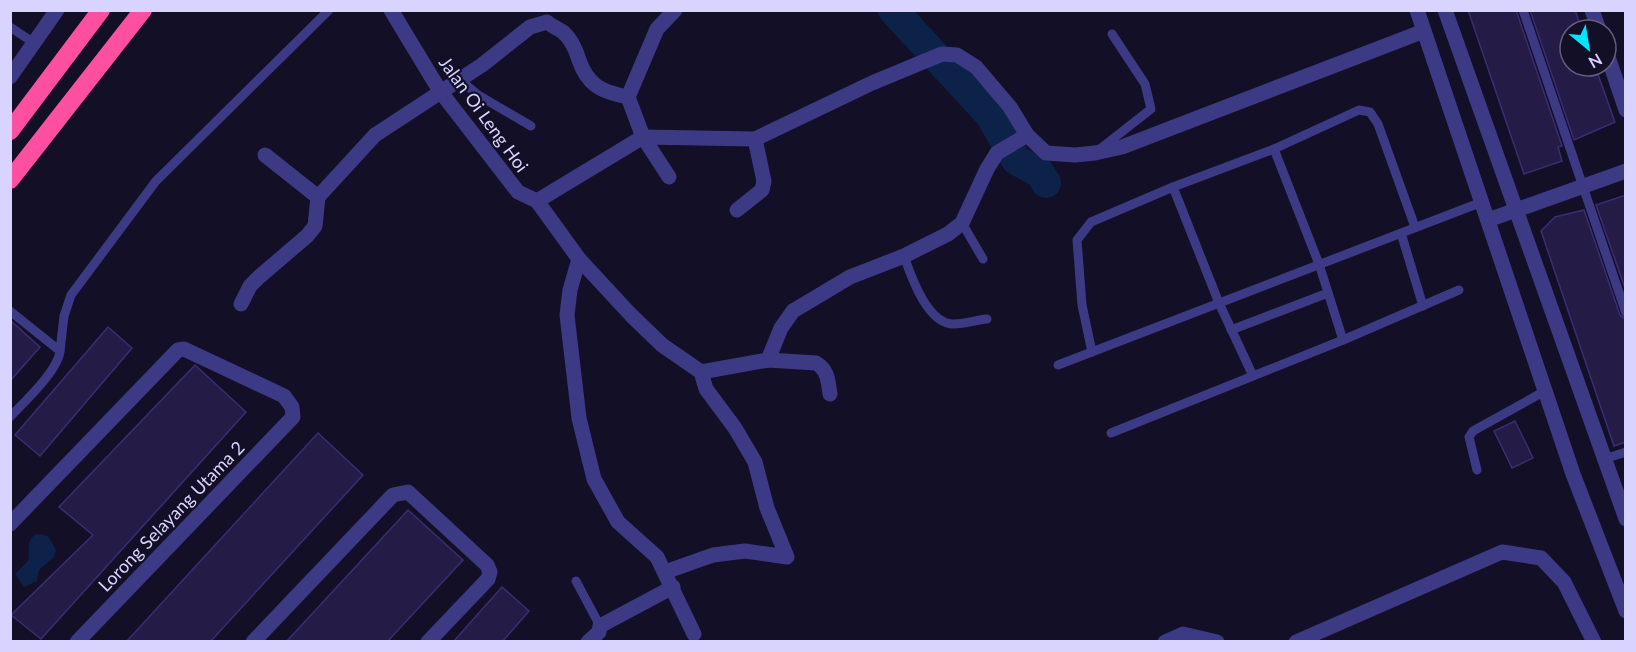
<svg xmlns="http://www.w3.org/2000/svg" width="1636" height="652" font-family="Lato,sans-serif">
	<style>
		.water { fill: #0c2248 }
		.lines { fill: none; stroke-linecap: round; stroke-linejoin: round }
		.river { stroke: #0c2248; stroke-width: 30 }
		.building { fill: #241b47; stroke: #3b2d73; stroke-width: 1.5 }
		.lane { stroke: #3d3a85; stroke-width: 9 }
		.street { stroke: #3d3a85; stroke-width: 15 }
		.highway { stroke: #ff4fa3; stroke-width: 18 }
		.labels { text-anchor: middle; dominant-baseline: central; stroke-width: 4.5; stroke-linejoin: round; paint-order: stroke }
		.street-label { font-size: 18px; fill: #d9d4ff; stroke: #130f26 }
	</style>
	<rect width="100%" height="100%" fill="#130f26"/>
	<path class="water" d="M41,534L48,536L56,550L54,557L39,570L37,581L24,587L15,574L28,561L29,542L34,535Z"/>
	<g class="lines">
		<path class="river" d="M893,10L990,115L1016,160L1040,173L1046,183"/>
	</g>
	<g class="building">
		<path d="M1468,10H1516L1562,146L1558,147L1562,161L1524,174Z"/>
		<path d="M1530,10H1575L1582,30H1570V66H1595L1615,122L1574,140Z"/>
		<path d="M1626,195V291L1596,205Z"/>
		<path d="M1584,210L1620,315L1626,320V442L1614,446L1541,231L1555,217Z"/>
		<path d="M10,320L40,347L10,381Z"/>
		<path d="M108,327L132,348L40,456L15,435Z"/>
		<path d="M195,365L246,412L41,639L11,615L93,535L59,507Z"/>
		<path d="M1515,421L1533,458L1512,468L1494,431Z"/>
		<path d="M318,433L363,475L210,642H126Z"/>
		<path d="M408,510L463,560L387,642H286Z"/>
		<path d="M502,587L529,611L502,642H453Z"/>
	</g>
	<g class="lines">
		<g class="lane">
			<path d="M1523,10L1626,313"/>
			<path d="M10,27L34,43"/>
			<path d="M459,79L478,95L531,126"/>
			<path d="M1100,149L1151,109L1145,84L1112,34"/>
			<path d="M1274,149L1319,264L1343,340"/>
			<path d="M1173,187L1219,303L1253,376"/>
			<path d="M962,223L983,259"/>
			<path d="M1401,233L1423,306"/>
			<path d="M904,256C911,276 927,324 954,324C965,324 976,320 987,319"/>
			<path d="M10,311L60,351C58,371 24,402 10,417"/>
			<path d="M1231,330L1328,293"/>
			<path d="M60,351L64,316L71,295L156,181L329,10"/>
			<path d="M1092,352L1082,305L1077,240L1091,222L1173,187L1274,149L1359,110L1370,112L1378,124L1415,227"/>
			<path d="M1058,365L1482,202"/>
			<path d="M1111,433L1343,340L1459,290"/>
			<path d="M1604,459L1626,452"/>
			<path d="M1477,470L1469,437L1473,431L1545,391"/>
			<path d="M576,581L600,626"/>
		</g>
		<g class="street">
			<path d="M391,10L440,91L518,192L537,201L579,259L631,315L662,345L701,372L706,389L735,428L755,462L767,508L787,557L745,551L713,555L665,572"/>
			<path d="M1417,10L1573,474L1626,611"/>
			<path d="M1445,10L1626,519"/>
			<path d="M1592,10L1599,30"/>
			<path d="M1606,51L1626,110"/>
			<path d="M10,77L57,10"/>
			<path d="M628,97L657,29L675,10"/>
			<path d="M265,155L318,197"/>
			<path d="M537,201L643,137L755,139L872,83L942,54L957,55L976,67L1010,107L1027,135L1046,153L1075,155L1095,153L1122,147L1424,31"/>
			<path d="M737,210L762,190L764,181L755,139"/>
			<path d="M1488,220L1626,171"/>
			<path d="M579,259L570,290L567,315L579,418L594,479L618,522L657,557L694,634"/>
			<path d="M241,304L250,286L259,277L307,236L315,226L318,197L375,135L482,65L530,27L547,22C552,26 558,29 563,32C571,39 576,50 579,60C588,86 602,92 628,97L643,137L669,177"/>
			<path d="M768,360L781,328L793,311L850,277L904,256L948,234L962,223L987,169L997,153L1027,135"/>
			<path d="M701,372L768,360L816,363C828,370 828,381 830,394"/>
			<path d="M10,524L178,350L184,349L284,396L292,407L293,417L77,642"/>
			<path d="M253,642L393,495L408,492L487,565L490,572L488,579L428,642"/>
			<path d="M588,642L599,632L600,626L673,587"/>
			<path d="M1165,642L1183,634L1217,642"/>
			<path d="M1296,642L1502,552L1541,558L1564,582L1594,642"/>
		</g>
		<g class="highway">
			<path d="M10,131L101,10"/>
			<path d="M10,180L143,10"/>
		</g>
	</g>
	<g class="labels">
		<g class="street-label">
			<text transform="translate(484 114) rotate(54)">Jalan Oi Leng Hoi</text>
			<text transform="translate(171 516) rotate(-46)">Lorong Selayang Utama 2</text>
		</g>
	</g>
	<rect width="1636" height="652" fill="none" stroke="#d9d4ff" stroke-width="24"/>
	<g transform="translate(1588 48) rotate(150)"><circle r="28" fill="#130f26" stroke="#625e7d" stroke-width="1.5"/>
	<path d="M0-4.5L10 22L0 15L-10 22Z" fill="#00e5ff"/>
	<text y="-9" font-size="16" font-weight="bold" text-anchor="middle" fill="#d9d4ff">N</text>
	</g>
</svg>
